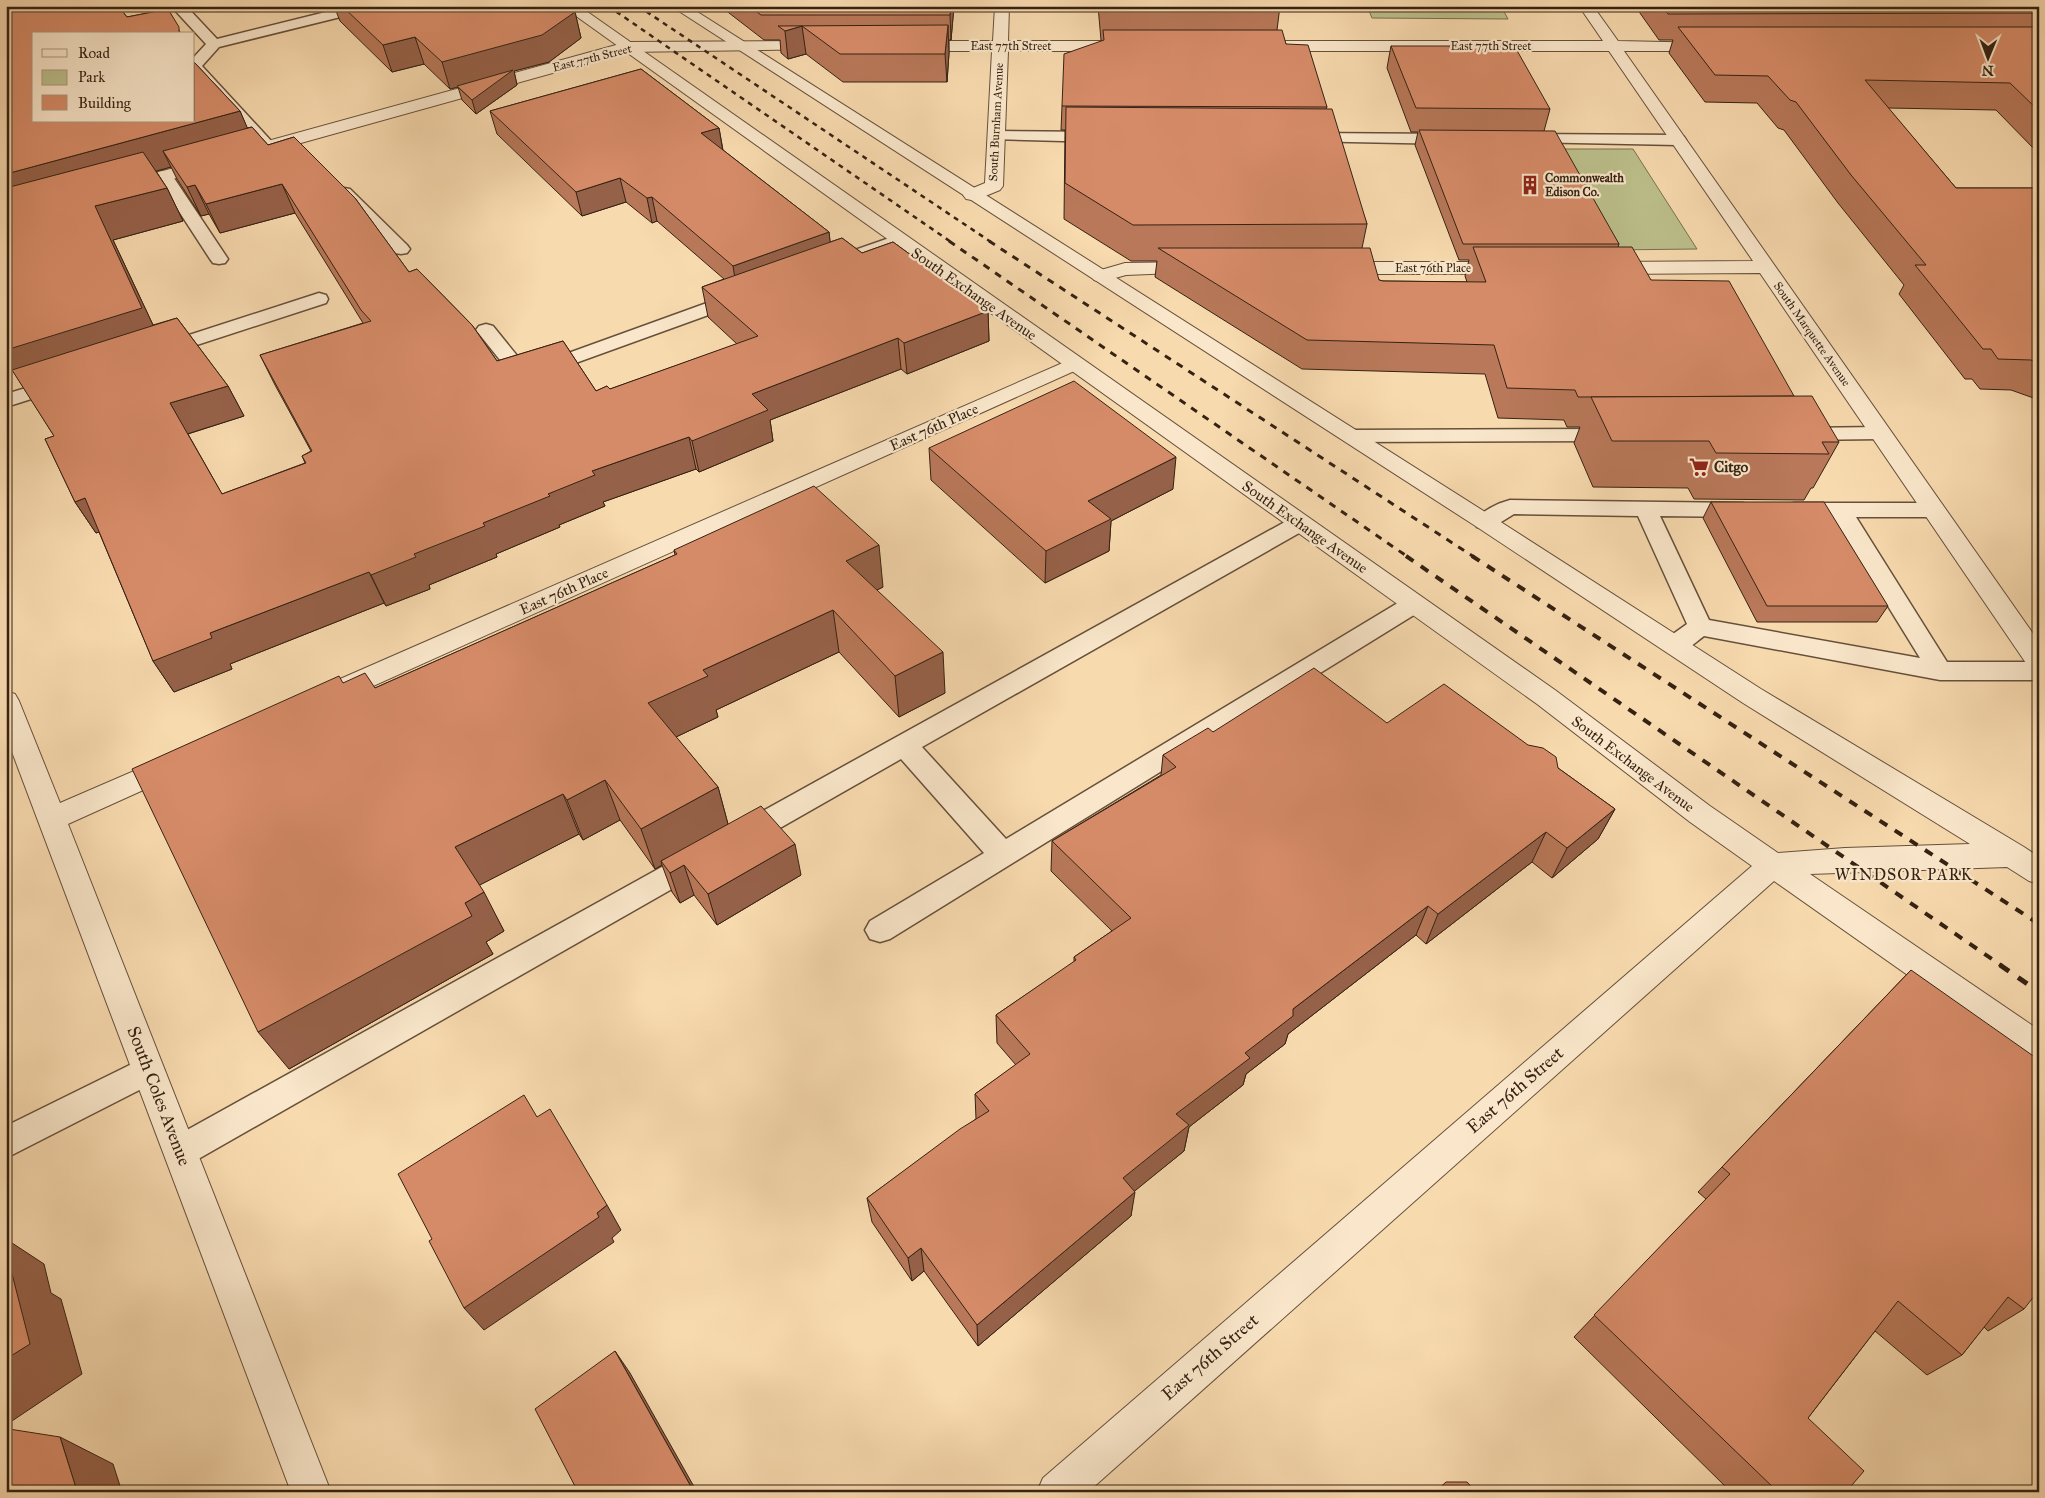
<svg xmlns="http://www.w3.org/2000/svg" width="2045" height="1498" font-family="'IM FELL Great Primer',serif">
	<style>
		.green { fill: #bcc08c; stroke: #787150 }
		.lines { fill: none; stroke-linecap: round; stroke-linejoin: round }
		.service-casing { stroke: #66503a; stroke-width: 3 }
		.minor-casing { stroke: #66503a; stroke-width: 2 }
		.tertiary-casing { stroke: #66503a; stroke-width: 2 }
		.service { fill: #fae7cb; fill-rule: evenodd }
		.minor { fill: #fae7cb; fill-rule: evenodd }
		.tertiary { fill: #fae7cb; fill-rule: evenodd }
		.rail-far3 { stroke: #352213; stroke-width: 2.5; stroke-dasharray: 5 5; stroke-linecap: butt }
		.rail-far2 { stroke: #352213; stroke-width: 3; stroke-dasharray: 7 7; stroke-linecap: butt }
		.rail-far1 { stroke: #352213; stroke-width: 4; stroke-dasharray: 9 9; stroke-linecap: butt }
		.rail { stroke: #352213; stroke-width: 5; stroke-dasharray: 11 11; stroke-linecap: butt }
		.wall { fill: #b87859; stroke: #352213; fill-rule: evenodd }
		.shaded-wall { fill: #966149; stroke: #352213 }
		.building { fill: #d68b68; stroke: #352213 }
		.labels { text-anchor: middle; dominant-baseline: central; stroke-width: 4.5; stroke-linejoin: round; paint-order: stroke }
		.far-street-label { font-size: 12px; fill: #352213; stroke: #fae7cb }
		.far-poi-label { font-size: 12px; font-weight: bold; fill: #352213; stroke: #fae7cb; text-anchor: start }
		.street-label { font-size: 15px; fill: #352213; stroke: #fae7cb }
		.poi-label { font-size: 15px; font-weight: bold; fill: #352213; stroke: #fae7cb; text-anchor: start }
		.neighbourhood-label { font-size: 16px; letter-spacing: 1px; fill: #352213; stroke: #fae7cb }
		.near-street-label { font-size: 18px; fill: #352213; stroke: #fae7cb }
	</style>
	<rect width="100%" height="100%" fill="#f8daaf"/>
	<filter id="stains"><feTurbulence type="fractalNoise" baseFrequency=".004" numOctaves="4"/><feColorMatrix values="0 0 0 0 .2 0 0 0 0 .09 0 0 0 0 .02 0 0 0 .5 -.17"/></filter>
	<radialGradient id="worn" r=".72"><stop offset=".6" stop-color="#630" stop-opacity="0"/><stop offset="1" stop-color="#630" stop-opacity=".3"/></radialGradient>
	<g class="green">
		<path d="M1367,6H1501L1508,19L1372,18Z"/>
		<path d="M1555,149H1633L1697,249L1608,250Z"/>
	</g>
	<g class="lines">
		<defs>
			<g id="service">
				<path d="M171,6H186L217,39L350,6H375L373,9L219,47L202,66L274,144L276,147L274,150H262L194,75V57L206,44Z"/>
				<path d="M261,6H280L273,10L263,9Z"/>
				<path d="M997,131L1100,132L1106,134L1108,137L1106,140L1100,142L991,139L989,136L991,133Z"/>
				<path d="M1306,133L1452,134L1458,136L1460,139L1458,142L1452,144L1300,141L1298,138L1300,135Z"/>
				<path d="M1524,134L1678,135L1684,137L1686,140L1684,143L1678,145L1518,142L1516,139L1518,136Z"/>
				<path d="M164,171L170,172L228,259L225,263L219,264L213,263L210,259L156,176L158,172Z"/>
				<path d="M344,188L350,189L407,245L410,249L407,253L401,254L395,253L338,197L336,193L338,189Z"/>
				<path d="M898,235L904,236L907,240L904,244L835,269L829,270L823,269L820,265L823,261Z"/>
				<path d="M740,291L747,293L749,297L747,301L523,382L516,380L476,330L479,326L486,324L493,326L527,368Z"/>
				<path d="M319,293L326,295L328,299L326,303L166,355L159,357L152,355L149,351L152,347Z"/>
				<path d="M62,377L69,379L72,383L69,387L6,407V394Z"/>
				<path d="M1881,427L1888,429L1891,433L1888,437L1881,439L1799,440L1792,438L1789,434L1792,430L1799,428Z"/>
				<path d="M1612,429L1619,431L1622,435L1619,439L1612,441L1351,442L1344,440L1341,436L1344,432L1351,430Z"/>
				<path d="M1510,500L1743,503L1751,505L1754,510L1751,515L1743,517L1660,516L1709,620L1920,658L1833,517H1794L1786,515L1783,510L1786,505L1794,503H1933L1941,505L1944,510L1941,515L1933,517H1856L1947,662H2039V680H1940L1704,636C1692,645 1682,656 1666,651L1663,645L1666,639L1687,624L1638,516L1514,514L1493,527L1485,529L1477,527L1474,522C1481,511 1498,503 1510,500Z"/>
				<path d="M1300,516L1308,518L1311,523L1308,528L922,747L1006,839L1406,598L1414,596L1422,598L1426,604L1422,610L890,939L880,942L870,939L865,930L870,921L984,853L901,759L752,844L742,847L732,844L728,836L732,828L1292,518Z"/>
				<path d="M697,850L707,853L711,861L707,869L193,1162L181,1167L169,1162L164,1151L169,1140L687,853Z"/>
				<path d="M148,1056L159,1060L164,1070L159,1080L6,1158V1126Z"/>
			</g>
			<g id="minor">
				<path d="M995,6H1009L1008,41H1125L1130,43L1133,46L1130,49L1125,51H1008L1003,186L1000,190L978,199L972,200L966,199L963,195L966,191L985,183L992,51H913L908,49L905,46L908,43L913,41H993Z"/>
				<path d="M1579,6H1593L1618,41L1712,43L1715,46L1712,49L1707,51H1624L2039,642V671L2030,669L1760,273L1608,274L1601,272L1599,268L1601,264L1608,262L1753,261L1609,51H1270L1265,49L1262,46L1265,43L1270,41H1603Z"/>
				<path d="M817,41L822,43L825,46L822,49L628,52L265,153H253L251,149L253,145L627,42Z"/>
				<path d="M211,158L217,159L220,163L217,167L124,192L118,191L115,187L118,183Z"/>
				<path d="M1192,262L1199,264L1201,268L1199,272L1126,275L1101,282L1094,280L1091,276L1094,272L1125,263Z"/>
				<path d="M1338,262H1505L1512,264L1514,268L1512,272L1505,274H1338L1331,272L1329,268L1331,264Z"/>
				<path d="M1074,358L1081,360L1084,364L1081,368L342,700L333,703L324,700L320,693L324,686Z"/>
				<path d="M6,691L15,694L19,701L60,803L171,755L181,759L185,766L181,773L68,824L331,1492H291L6,736Z"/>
			</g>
			<path id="tertiary" d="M562,6H579L1555,690L1710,806L1778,853L1845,848L1970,844L1743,703L1477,527L671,6H688L1493,517L1761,689L2024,847L2039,857V884L2029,881L2007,867L1810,874L2039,1030V1064L2027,1059L1774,881L1088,1492H1037L1043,1478L1752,866L1690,822L1537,704Z"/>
		</defs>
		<use href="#service" class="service-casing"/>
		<use href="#minor" class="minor-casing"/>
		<use href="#tertiary" class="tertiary-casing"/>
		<use href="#service" class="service"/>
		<use href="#minor" class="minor"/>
		<use href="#tertiary" class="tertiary"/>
		<g class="rail-far3">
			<path d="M608,6L951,242"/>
			<path d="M638,6L991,242"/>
		</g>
		<g class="rail-far2">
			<path d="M949,241L1408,557"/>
			<path d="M989,241L1474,557"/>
		</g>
		<g class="rail-far1">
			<path d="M1406,556L2002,966"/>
			<path d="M1472,556L2039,924"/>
		</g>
		<path class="rail" d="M2000,965L2039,992"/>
	</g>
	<g class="wall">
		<path d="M6,6H118L127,17L168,9L181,34H34V121H194V62L240,111L247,128L252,127L268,145L294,137L355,198L409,272L417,269L472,325L497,361L563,341L596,391L607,386L610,389L737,344L708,317L702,287L724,279L657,221L652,223L626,202L582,216L497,134L490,111L641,69L719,128L723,150L829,232L830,242L842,238L862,253L893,242L988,311L989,341L907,374L901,369L770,420L773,441L699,472L696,469L603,502L605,506L559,525L560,527L496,554L497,557L429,585L430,589L386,606L384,603L230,664L232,669L174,692L153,661L99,532L96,533L75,502L45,439L54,436L6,360ZM171,167L177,179L201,216L209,214L220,233L295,213L363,323L260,355L275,385L311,451L302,456L305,463L222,494L188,434L244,416L228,386L177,318L153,325L113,240L183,221L167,188L156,171Z"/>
		<path d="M334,6H567L575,12L581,38L549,62L514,71L517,85L476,114L462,100L458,87L450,89L424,64L392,72L340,21Z"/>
		<path d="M720,6H954L951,40H949V53L947,82H843L806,54L788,59L781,53L780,40H764Z"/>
		<path d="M1098,6H1280L1277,30L1327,107L1326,109L1367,224L1362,248L1379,280L1383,281L1467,282L1465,276L1469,260H1459L1415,145L1418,132H1411L1387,68L1391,46L1550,109L1544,131L1619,244L1618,247L1651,280L1794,396L1839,442L1813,488H1811L1804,500L1694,499L1688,488L1593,487L1574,443L1580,427H1567L1564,420L1498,418L1485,374L1302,369L1155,277L1157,261H1131L1064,219L1065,130H1061L1062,106L1103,41L1101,40Z"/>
		<path d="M1635,6H2039V154L1996,110L1888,108L1956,188H2039V400L2011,390L1980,389L1972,379H1965L1899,294L1904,285L1838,203L1784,130L1778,128L1757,103L1705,102L1669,53L1673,40H1659Z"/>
		<path d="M929,448L1173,489L1111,521L1109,551L1045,583L931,480Z"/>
		<path d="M1711,502L1888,606L1877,622H1757L1703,518Z"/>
		<path d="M674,550L883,587L877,590L945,693L899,717L839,652L716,710L718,717L676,737L718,787L728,824L801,875L717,925L694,895L680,903L672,892L662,865L655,869L620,820L583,840L579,834L479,885L504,931L486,942L493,954L289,1069L343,683L375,688L675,555Z"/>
		<path d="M1387,723L1558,768L1615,809L1598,839L1552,878L1532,862L1426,944L1416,935L1288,1034L1285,1044L1246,1074L1243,1085L1189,1127L1184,1151L1134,1191L1131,1216L978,1346L924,1271L912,1281L872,1222L867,1198L976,1119L975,1094L1016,1065L997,1043L996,1015L1074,962V957L1112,931L1051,871L1052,841L1161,775L1163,755L1213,732Z"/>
		<path d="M1911,970L2024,1309L1988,1331L1984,1327L1962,1355L1927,1375L1875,1331L1808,1418L1846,1492H1731L1574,1337L1706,1199L1698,1192Z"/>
	</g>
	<g class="shaded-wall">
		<path d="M951,6H954L951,40L950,15Z"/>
		<path d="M575,12L581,38L549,62L514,71L517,85L476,114L472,100L457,86L458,87L450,89L442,62Z"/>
		<path d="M948,25L949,53L947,82L945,54Z"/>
		<path d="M802,26L806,54L788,59L785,31Z"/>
		<path d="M415,37L424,64L392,72L383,45Z"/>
		<path d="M240,111L254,143L163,151L171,167L6,212V174Z"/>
		<path d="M719,128L723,152L701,133Z"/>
		<path d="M620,178L626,202L582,216L576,192Z"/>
		<path d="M282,184L295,213L220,233L206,204Z"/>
		<path d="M195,185L209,214L201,216L187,187Z"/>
		<path d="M167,188L183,221L113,240L161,342L23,386L6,360V350L95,206Z"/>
		<path d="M652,197L657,221L652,223L647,198Z"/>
		<path d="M829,232L832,257L737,291L733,266Z"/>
		<path d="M988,311L989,341L907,374L904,343Z"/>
		<path d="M898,338L901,369L770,420L773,441L699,472L692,441L752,394Z"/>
		<path d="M228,386L244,416L187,434L170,403Z"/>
		<path d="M689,437L696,469L603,502L605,506L559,525L560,527L496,554L497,557L429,585L430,589L386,606L371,575L414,554L548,494L592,471Z"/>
		<path d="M1176,457L1173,489L1111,521L1109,551L1045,583L1046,551L1088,501Z"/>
		<path d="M85,498L105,530L96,533L75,502Z"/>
		<path d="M879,545L883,587L851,603L846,561Z"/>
		<path d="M369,572L384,603L230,664L232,669L174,692L153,661L210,633Z"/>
		<path d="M833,610L839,652L716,710L718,717L661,744L648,703L703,670Z"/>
		<path d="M943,652L945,693L899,717L895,676Z"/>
		<path d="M605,780L620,820L583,840L567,800Z"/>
		<path d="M718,787L729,828L661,861L662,865L655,869L641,829Z"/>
		<path d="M563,794L579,834L476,887L455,847Z"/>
		<path d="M1615,809L1598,839L1552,878L1567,848Z"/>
		<path d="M1546,832L1532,862L1426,944L1438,914Z"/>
		<path d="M795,844L801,875L717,925L708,894Z"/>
		<path d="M684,865L694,895L680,903L670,873Z"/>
		<path d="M484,892L504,931L486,942L493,954L289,1069L258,1032L465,903Z"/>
		<path d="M1428,906L1416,935L1288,1034L1285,1044L1246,1074L1243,1085L1189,1127L1184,1151L1120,1203L1123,1178L1176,1114L1293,1009Z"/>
		<path d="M1135,1192L1131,1216L978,1346L977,1325Z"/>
		<path d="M607,1205L621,1230L612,1238L614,1242L484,1330L464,1308L597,1213Z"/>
		<path d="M6,1239L44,1264L51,1293L61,1299L82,1374L6,1425Z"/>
		<path d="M921,1248L924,1271L912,1281L908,1258Z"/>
		<path d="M615,1351L630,1373L697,1492H694Z"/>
		<path d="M60,1437L113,1464L122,1492L77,1491Z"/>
	</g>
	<g class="building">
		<path d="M6,6H118L127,17L168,9L179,27V34H34V121H194V62L240,111L6,174Z"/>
		<path d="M342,6H567L575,12L542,35L442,62L415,37L383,45Z"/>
		<path d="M749,6H951L950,15H761Z"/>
		<path d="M1662,6H2039V13L1668,14Z"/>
		<path d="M948,25L945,54H840L802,26L785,31L778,26Z"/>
		<path d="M1678,27H2039V111L2010,83L1865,80L1956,188H2039V363L2031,360L1998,359L1991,349H1983L1915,265H1926L1851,175L1796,102L1790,100L1768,76L1715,75Z"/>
		<path d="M1103,30H1282L1286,44L1308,45L1327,107L1062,106L1064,54L1104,40Z"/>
		<path d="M1391,46H1495L1515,47L1550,109L1416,108Z"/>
		<path d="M641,69L719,128L701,133L829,232L733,266L652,197L647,198L620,178L576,192L490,111Z"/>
		<path d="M513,70L472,100L457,86Z"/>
		<path d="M1066,107L1332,109L1367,224L1133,225L1065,183Z"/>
		<path d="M252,127L268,145L294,137L355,198L409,272L417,269L472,325L497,361L563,341L596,391L607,386L610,389L758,336L702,287L842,238L862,253L893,242L988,311L904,343L898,338L752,394L768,410L692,441L689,437L592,471L595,475L548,494L550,496L483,523L485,526L414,554L416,557L371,575L369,572L210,633L212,638L153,661L85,498L75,502L45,439L54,436L12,370L177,318L228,386L170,403L222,494L306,463L302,456L312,451L260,355L371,321L361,310L282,184L206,204L195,185L187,187L163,151Z"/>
		<path d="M1419,130L1555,131L1619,244H1463Z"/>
		<path d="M143,152L167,188L95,206L142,308L6,350V188Z"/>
		<path d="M1473,247H1632L1651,280L1729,281L1794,396L1578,397L1575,390L1507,388L1494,345L1307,340L1158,248H1370L1379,280L1383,281L1486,282Z"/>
		<path d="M1074,381L1176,457L1088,501L1111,519L1046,551L929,448Z"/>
		<path d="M1812,396L1839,442H1822L1829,454L1716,453L1709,441H1612L1591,397Z"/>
		<path d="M814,486L879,545L846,561L943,652L895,676L833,610L703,670L708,676L648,703L718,787L641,829L605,780L567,800L563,794L455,847L484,892L465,903L472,916L258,1032L132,769L339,676L343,683L365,673L375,688L677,554L674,550Z"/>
		<path d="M1711,502H1824L1888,606H1767Z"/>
		<path d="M1314,668L1387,723L1444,684L1528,745L1543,748L1556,757L1558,768L1615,809L1567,848L1546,832L1438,914L1428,906L1293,1009V1016L1245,1053L1250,1058L1176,1114L1189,1125L1123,1178L1135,1192L977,1325L921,1248L908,1258L867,1198L960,1129L989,1111L975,1094L1030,1054L996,1015L1076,960L1074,957L1131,918L1052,841L1176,767L1163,755L1208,728L1213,732Z"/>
		<path d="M761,806L795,844L708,894L684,865L670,873L661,861Z"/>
		<path d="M1911,970L2039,1060V1290L2024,1309L2008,1297L1962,1355L1898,1301L1808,1418L1864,1471L1846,1492H1778L1594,1315L1730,1174L1722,1167Z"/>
		<path d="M524,1095L537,1117L550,1109L607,1205L597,1213L599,1217L464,1308L429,1241L432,1239L398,1174Z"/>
		<path d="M6,1266H10L30,1344L6,1359Z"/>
		<path d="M615,1351L694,1492H578L535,1409Z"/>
		<path d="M9,1429L60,1437L77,1491L79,1492H6V1434Z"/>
		<path d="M1446,1482H1467L1476,1492H1435Z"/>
	</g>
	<defs>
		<symbol id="building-bare" viewBox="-9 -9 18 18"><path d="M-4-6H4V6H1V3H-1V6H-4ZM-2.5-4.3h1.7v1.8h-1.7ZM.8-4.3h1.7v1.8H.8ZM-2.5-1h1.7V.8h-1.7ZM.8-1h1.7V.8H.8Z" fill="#8f2418" stroke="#fae7cb" stroke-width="2.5" paint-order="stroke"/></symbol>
		<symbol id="supermarket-bare" viewBox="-9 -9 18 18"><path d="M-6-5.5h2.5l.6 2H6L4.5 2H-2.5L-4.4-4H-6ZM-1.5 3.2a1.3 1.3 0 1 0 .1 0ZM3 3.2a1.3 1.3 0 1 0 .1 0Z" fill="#8f2418" stroke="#fae7cb" stroke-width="2.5" paint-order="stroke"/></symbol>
	</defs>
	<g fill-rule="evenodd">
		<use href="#building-bare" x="1516" y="171" width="28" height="28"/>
		<use href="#supermarket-bare" x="1685" y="453" width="28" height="28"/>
	</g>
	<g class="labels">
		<g class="far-street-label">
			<text x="1011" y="46">East 77th Street</text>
			<text x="1491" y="46">East 77th Street</text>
			<text transform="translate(592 58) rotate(-14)">East 77th Street</text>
			<text transform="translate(996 122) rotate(-87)">South Burnham Avenue</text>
			<text x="1433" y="268">East 76th Place</text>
			<text transform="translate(1812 334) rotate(55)">South Marquette Avenue</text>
		</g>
		<g class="far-poi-label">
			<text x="1545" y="178">Commonwealth<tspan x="1545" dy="14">Edison Co.</tspan></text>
		</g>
		<g class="street-label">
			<text transform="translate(974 294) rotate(35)">South Exchange Avenue</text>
			<text transform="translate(934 427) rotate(-24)">East 76th Place</text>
			<text transform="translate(1305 527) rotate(35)">South Exchange Avenue</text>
			<text transform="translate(564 591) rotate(-24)">East 76th Place</text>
			<text transform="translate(1633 764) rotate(37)">South Exchange Avenue</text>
		</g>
		<g class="poi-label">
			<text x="1714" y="467">Citgo</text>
		</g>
		<g class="neighbourhood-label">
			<text x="1904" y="874">WINDSOR PARK</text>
		</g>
		<g class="near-street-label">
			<text transform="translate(1515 1090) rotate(-41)">East 76th Street</text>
			<text transform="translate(159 1096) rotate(69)">South Coles Avenue</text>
			<text transform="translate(1210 1357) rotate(-41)">East 76th Street</text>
		</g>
	</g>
	<rect width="2045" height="1498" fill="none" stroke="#f8daaf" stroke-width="25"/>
	<rect x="8" y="8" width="2030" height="1483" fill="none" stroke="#352213" stroke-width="2.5"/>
	<rect x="12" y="12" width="2020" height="1473" fill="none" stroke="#352213"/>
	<rect x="32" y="32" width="162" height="90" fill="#fae7cb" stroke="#ab9881"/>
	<rect x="42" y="49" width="25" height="8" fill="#fae7cb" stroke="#ab9881"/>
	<text x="78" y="58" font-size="15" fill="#352213">Road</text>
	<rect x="42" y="70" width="25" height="15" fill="#bcc08c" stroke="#ab9881"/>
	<text x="78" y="82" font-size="15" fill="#352213">Park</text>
	<rect x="42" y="95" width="25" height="15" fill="#d68b68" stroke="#ab9881"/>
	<text x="78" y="108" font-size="15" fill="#352213">Building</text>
	<g transform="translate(1988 58) rotate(181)" stroke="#fae7cb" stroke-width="4" paint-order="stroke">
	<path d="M0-4L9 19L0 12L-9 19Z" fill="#352213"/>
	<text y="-8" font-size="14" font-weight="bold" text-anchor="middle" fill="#352213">N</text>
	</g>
	<rect width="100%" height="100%" filter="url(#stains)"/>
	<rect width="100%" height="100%" fill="url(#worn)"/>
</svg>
